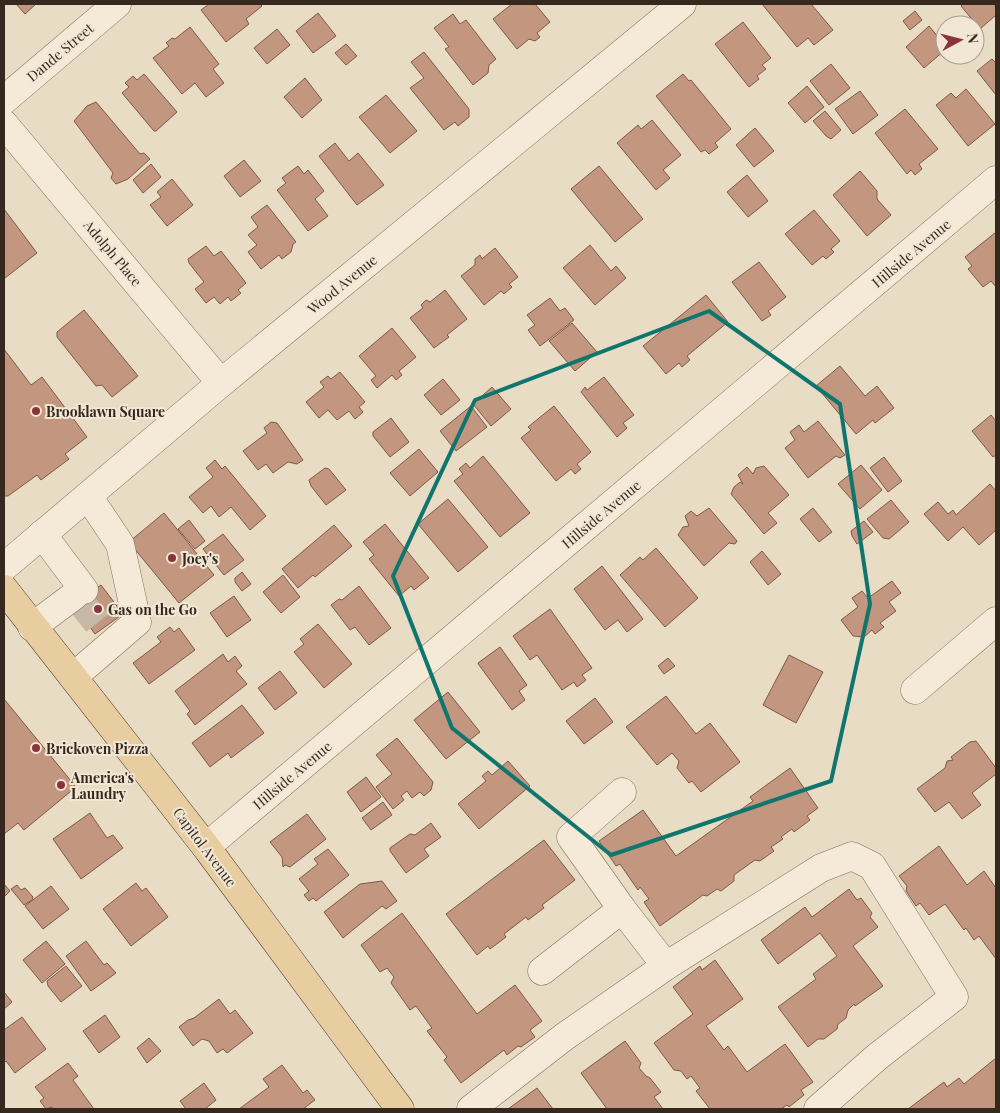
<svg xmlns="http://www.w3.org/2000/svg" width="1000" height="1113" font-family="'Playfair Display',serif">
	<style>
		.building { fill: #c3977f; stroke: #7e5846 }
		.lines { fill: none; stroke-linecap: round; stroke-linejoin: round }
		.minor-tunnel { stroke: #c5b8a4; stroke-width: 28; stroke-dasharray: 28 14; stroke-linecap: butt }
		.minor-casing { stroke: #826e5d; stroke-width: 29 }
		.major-casing { stroke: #503d31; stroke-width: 29 }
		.minor { stroke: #f5ead7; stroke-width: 28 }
		.major { stroke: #e8cda1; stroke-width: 28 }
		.marked { fill: none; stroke: #0f766e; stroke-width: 4; stroke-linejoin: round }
		.poi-dot { fill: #8a343a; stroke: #f1e7d4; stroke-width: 2 }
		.labels { text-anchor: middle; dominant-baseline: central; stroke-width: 4; stroke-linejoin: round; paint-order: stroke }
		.street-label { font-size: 14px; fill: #34281f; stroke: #f1e7d4 }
		.poi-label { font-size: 14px; font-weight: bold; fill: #34281f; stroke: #f1e7d4; text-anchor: start }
	</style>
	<rect width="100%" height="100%" fill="#e9dcc5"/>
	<g class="building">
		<path d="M16,4H36L25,14Z"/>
		<path d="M209,4H260L262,6L246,19L249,24L226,42L201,10Z"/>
		<path d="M512,4H535L550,22L537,33L540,37L535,41L529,39L517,49L493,19Z"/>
		<path d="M762,4H811L833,30L814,45L808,38L797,47Z"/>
		<path d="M963,4H995L996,15L980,29L961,6Z"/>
		<path d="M915,11L922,20L910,30L903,21Z"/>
		<path d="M318,13L336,36L313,53L296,31Z"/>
		<path d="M453,14L460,24L466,20L496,59L489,65L488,73L473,85L445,49L449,47L434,28Z"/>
		<path d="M743,22L771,58L762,65L766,69L757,76L759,79L749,87L715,44Z"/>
		<path d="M929,26L945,45V50L924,68L906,47Z"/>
		<path d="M190,27L219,64L213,69L224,83L206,97L195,83L182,94L153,58L169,46L166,43L172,38L175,39Z"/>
		<path d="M277,29L290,45L267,64L254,48Z"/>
		<path d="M346,44L357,56L346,65L335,53Z"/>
		<path d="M424,52L469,109V117L458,126L455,122L444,130L410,88L424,78L411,62Z"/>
		<path d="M992,59L996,63V95L977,71Z"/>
		<path d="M831,64L850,88L829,105L810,81Z"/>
		<path d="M144,74L177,112L156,131H154L122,93L129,87L125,83L133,76L137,80Z"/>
		<path d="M683,74L689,81L691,80L731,129L715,143L718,147L709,154L705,150L701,152L656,96Z"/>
		<path d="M305,78L322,100L302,118L284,97Z"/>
		<path d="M807,86L824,107L805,123L788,103Z"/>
		<path d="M966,89L995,124L968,146L936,105L951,93L956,98Z"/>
		<path d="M860,91L878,115L853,134L835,109Z"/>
		<path d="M386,95L417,131L390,153L359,117Z"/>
		<path d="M96,102L140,154L144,153L150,159L128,179L116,184L111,178L113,173L74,121L87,106Z"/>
		<path d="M905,109L938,149L919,164L922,169L915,175L911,170L907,174L875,133Z"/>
		<path d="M825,111L841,130L831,139L826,136L813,121Z"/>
		<path d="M652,120L681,155L663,170L670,178L656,190L617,143L638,125L641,129Z"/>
		<path d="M755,128L774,151L754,167L736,145Z"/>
		<path d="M335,143L349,161L358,153L384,185L357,205L319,156Z"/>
		<path d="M244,160L261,181L240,197L224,176Z"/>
		<path d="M151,164L161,177L143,193L133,180Z"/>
		<path d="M298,166L304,174L308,170L324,191L315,199L328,216L308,231L277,190L286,183L282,178Z"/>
		<path d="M599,166L643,219L615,242L571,189Z"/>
		<path d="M860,171L877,191V199L891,215L867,236L833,195Z"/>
		<path d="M747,175L768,201L748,217L727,192Z"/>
		<path d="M172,179L193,205L167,226L150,205L161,197L157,192Z"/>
		<path d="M267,205L296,242L293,244L291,252L282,259L279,255L261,269L248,252L257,245L248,235L258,227L251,217Z"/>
		<path d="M4,209L37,253L5,278L4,277Z"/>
		<path d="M814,210L840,241L831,249L834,252L826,259L823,256L812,265L785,234Z"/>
		<path d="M996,232V287L991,281L983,287L968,269L972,266L965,257Z"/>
		<path d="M590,245L611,271L616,266L626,278L595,305L563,268Z"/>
		<path d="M206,246L214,256L221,251L246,283L238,290L241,293L231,301L228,297L220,304L214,297L206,303L195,289L204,282L189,263L188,259Z"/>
		<path d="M495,248L518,277L509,284L512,287L504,294L501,291L484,305L461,276L475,265V259L480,255L482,259Z"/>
		<path d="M759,262L786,297L768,311L771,315L762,321L732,282Z"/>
		<path d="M445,290L467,319L447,335L449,337L434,348L410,318L423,308L421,305L426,300L430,302Z"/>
		<path d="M706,295L728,322L687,356L690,360L682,367L679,363L666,374L643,346Z"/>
		<path d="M550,298L560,311L565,308L574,320L540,346L528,330L535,325L527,315Z"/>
		<path d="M84,310L138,376L112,397L102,385L96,386L57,337V332Z"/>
		<path d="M572,323L597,352L575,371L549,341Z"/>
		<path d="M392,328L416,357L399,371L402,375L396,380L392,375L377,388L371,380L376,376L359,356Z"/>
		<path d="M4,349L31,385L42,377L87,437L65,454L69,459L41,480L37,475L8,496H4Z"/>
		<path d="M840,366L865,396L877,386L894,408L875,423L873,420L856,434L816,386Z"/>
		<path d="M340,372L365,402L359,407L363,412L355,419L349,411L337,420L328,410L319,418L306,402L324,387L320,382L328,376L331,379Z"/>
		<path d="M604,377L634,415L623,423L627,428L617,437L581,392L585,387L587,390Z"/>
		<path d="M443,379L460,400L441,415L424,395Z"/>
		<path d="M492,387L511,409L491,426L473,404Z"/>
		<path d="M471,406L487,427L456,451L440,431Z"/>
		<path d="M554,406L591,452L577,464L581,469L575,474L571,469L556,481L521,438L531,430L528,427Z"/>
		<path d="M991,415L996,421V455L993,457L972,431Z"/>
		<path d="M391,418L409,442L390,457L373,436V432Z"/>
		<path d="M818,421L845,455L840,458L836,456L808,478L785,448L795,440L790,432L799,425L804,432Z"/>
		<path d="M271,422L277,423L303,460L297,464L288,462L273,473L266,464L258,470L243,451L267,433L264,428Z"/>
		<path d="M419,449L438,472L410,496L390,473Z"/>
		<path d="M483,456L530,513L500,537L454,481L463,474L459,469L466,463L470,468Z"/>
		<path d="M884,457L902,481L888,492L870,468Z"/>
		<path d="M215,460L222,469L225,466L266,516L250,530L231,507L219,517L211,506L203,513L189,497L213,477L206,468Z"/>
		<path d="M861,465L882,490L860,509L838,484Z"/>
		<path d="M764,466L789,495L768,513L777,523L764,534L731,494L734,487L740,482L743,484L738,475L747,467L753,474L756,468Z"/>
		<path d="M325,468L329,469L346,490L326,505L311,486L309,480Z"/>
		<path d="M990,484L996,491V530L979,545L963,527L948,541L924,514L938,502L948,514L953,510L956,515Z"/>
		<path d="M448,499L488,547L458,572L418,524Z"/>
		<path d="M891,500L909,522L889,539L883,538L867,519Z"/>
		<path d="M709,508L737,541L735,544L729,543L704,566L678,535L683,527L689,526L685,516L691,511L697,516Z"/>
		<path d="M813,508L832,532L819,542L800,519Z"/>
		<path d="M164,513L214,575L179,603L129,542Z"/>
		<path d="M189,520L205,541L195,549L178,529Z"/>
		<path d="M864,521L873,532L857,544L852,536L851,531Z"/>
		<path d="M385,524L429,578L414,590L411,586L399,596L369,559L374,555L363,542Z"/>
		<path d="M334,525L352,546L315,577L313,575L298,588L282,569Z"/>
		<path d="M223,534L244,560L224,575L203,549Z"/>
		<path d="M656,548L698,598L665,627L620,575L640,557L643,560Z"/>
		<path d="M762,551L781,574L768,585L750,562Z"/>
		<path d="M602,566L643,619L627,632L618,620L605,630L574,589Z"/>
		<path d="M242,572L251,584L242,591L235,582V578Z"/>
		<path d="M283,575L300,597L281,613L263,592Z"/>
		<path d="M892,581L901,593L889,602L896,611L880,623L884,627L875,634L872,630L864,637L853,636L841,620L858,607L852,598L862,591L868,598Z"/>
		<path d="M101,585L123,614L95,634L74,605Z"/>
		<path d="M359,586L391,628L369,645L355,627L350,630L331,605L339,599L342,600Z"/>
		<path d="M234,596L251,620L227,637L210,613Z"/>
		<path d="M550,609L592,668L582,675L586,680L577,687L574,682L562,690L537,655L530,660L513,636Z"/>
		<path d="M318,624L352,664L324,688L294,652L304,644L300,639Z"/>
		<path d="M170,627L174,632L179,628L195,650L149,684L133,663L161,642L157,637Z"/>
		<path d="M500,647L527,685L519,691L525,700L512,710L479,665L478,663Z"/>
		<path d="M223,654L228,662L235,656L242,666L236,671L247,684L195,725L187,714L190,711L175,691Z"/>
		<path d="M789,655L823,672L796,723L763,705Z"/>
		<path d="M668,658L675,666L664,674L658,666Z"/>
		<path d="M280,671L297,693L275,710L258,688Z"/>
		<path d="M448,692L480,732L446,759L414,720Z"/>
		<path d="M666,696L696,734L710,723L740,762L701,792L692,781L689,783L677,768L679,761L672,753L657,765L626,727Z"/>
		<path d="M595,698L613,722L584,744L566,721Z"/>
		<path d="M4,699L76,787L24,830L18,823L4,834Z"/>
		<path d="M242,705L264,733L231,758L228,753L210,767L192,743Z"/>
		<path d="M397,738L433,782L431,790L424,796L420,792L412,798L407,791L401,796L404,800L393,809L376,787L392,774L376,755Z"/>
		<path d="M976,741L996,768V774L972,793L981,805L962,819L949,802L935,812L917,789L945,768L947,761L953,760L951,757L970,742Z"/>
		<path d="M508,761L530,786L479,829L458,804L486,781L482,776L488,771L492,775Z"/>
		<path d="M790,768L818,808L807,816L810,820L794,832L792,829L781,837L783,839L771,847L774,851L760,861L755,860L734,875V881L721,891L717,889L707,896L703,895L660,926L644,902L649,899L640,887L638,890L620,864L616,866L599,841L643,810L676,856L753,801L750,797Z"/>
		<path d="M366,777L381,797L361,812L347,792Z"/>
		<path d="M383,802L392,815L371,830L362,818Z"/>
		<path d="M90,813L107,838L113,835L123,848L81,879L53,839Z"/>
		<path d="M307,814L326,839L290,867L285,865L283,867L282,857L270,842Z"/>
		<path d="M431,823L441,837L424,849L429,856L406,873L390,851V848L410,834L415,835Z"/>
		<path d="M544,840L575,880L542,905L544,908L528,920L526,917L504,934L506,937L490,949L488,946L477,955L446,914Z"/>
		<path d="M939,846L967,885L984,871L996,888V959L979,936L974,940L966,928L964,930L945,904L929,915L920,903L916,906L906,891L907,886L899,876Z"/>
		<path d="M328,849L349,875L316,901L313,898L309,901L304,895L309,891L299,879L318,864L314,859Z"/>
		<path d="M382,881L397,901L386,909L382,906L343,938L324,912L360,884Z"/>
		<path d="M136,883L142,891L146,888L168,917L131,946L103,909Z"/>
		<path d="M4,884L10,891L4,897Z"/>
		<path d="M17,885L21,890L25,888L33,897L32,900L24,905L11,889Z"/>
		<path d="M51,886L69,909L43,929L25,906Z"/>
		<path d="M849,889L857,900L861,898L872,913L870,917L878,927L853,946L883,986L855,1006L854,1004L848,1010L846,1018L838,1024L837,1029L824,1039H818L808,1047L778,1007L816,979L813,974L837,956L820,933L778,964L761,940L805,907L812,917Z"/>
		<path d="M402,913L477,1014L515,985L542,1021L530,1030L535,1037L521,1047L518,1046L507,1055L504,1050L461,1083L444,1060L447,1057L427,1031L432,1028L416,1006L410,1010L391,983L394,977L387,968L380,972L361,945Z"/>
		<path d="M46,941L65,964L42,983L23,960Z"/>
		<path d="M86,941L104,965L107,963L116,973L91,991L66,956Z"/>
		<path d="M715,960L743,999L706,1026L724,1050L728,1046L747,1072L785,1044L813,1082L801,1090L804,1095L789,1107L787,1105L781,1109H710L696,1091L700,1088L691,1076L687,1079L681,1071L674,1070L654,1043L693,1014L673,987L700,966L702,970Z"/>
		<path d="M66,966L82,986L61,1002L48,986L47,981Z"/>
		<path d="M4,992L12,1002L4,1009Z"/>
		<path d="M219,999L230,1014L235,1010L253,1033L227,1053L223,1049L217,1053L209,1041L202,1039L193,1046L179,1027L188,1020L194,1018Z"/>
		<path d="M105,1015L120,1037L99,1053L83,1031Z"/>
		<path d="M22,1017L46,1049L15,1073L6,1061L4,1063V1030Z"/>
		<path d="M149,1038L161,1051L147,1063L137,1048Z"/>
		<path d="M625,1041L641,1063L639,1068L646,1076L650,1078L661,1092L654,1097L663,1109H607L581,1073Z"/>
		<path d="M996,1058V1109H908L944,1082L947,1087L959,1078L964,1084Z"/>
		<path d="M68,1063L78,1076L73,1080L94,1109H53L52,1107L46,1109L40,1101L44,1098L35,1087Z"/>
		<path d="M282,1065L303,1093L307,1090L315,1100L303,1109H239L269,1087L263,1079Z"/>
		<path d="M204,1083L216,1100L205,1109H186L180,1101Z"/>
		<path d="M537,1088L553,1109H508Z"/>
	</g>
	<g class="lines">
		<path class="minor-tunnel" d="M80,601L102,629"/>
		<defs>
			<g id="minor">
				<path d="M4,100L117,4"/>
				<path d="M4,124L221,383"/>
				<path d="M42,534L84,590"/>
				<path d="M4,567L221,383L682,4"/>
				<path d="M32,627L75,595"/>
				<path d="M73,677L137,622L120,544L88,496"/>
				<path d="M915,690L996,621"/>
				<path d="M622,792L571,837L622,909L666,966"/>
				<path d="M206,847L996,180"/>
				<path d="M542,971L622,909"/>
				<path d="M471,1109L564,1037L666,966L821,868L852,856L872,866L954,997L877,1057L818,1109"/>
			</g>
			<path id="major" d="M4,589L206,847L400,1109"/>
		</defs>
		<use href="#minor" class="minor-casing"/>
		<use href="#major" class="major-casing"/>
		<use href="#minor" class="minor"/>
		<use href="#major" class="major"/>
	</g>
	<path class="marked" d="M709,311L840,404L870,604L831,781L611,855L452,728L393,576L475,400Z"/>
	<g class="poi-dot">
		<circle cx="36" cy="411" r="5"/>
		<circle cx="172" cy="558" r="5"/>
		<circle cx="98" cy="609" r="5"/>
		<circle cx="36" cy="748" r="5"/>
		<circle cx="61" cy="785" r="5"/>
	</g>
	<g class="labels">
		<g class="street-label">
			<text transform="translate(60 52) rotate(-40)">Dande Street</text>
			<text transform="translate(113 253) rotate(50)">Adolph Place</text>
			<text transform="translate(911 253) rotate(-40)">Hillside Avenue</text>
			<text transform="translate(342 284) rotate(-39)">Wood Avenue</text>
			<text transform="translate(601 514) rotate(-40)">Hillside Avenue</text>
			<text transform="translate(292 775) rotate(-40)">Hillside Avenue</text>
			<text transform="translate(205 847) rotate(53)">Capitol Avenue</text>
		</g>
		<g class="poi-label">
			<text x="46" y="411">Brooklawn Square</text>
			<text x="182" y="558">Joey's</text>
			<text x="108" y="609">Gas on the Go</text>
			<text x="46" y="748">Brickoven Pizza</text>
			<text x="71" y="777">America's<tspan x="71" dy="16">Laundry</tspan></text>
		</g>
	</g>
	<rect width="1000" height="1113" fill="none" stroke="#34281f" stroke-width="10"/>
	<g transform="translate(960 40) rotate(83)"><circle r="24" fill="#f1e7d4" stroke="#a59b8c"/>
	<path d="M0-4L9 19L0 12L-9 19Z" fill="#8a343a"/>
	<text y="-8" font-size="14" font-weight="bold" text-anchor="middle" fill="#34281f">N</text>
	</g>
</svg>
